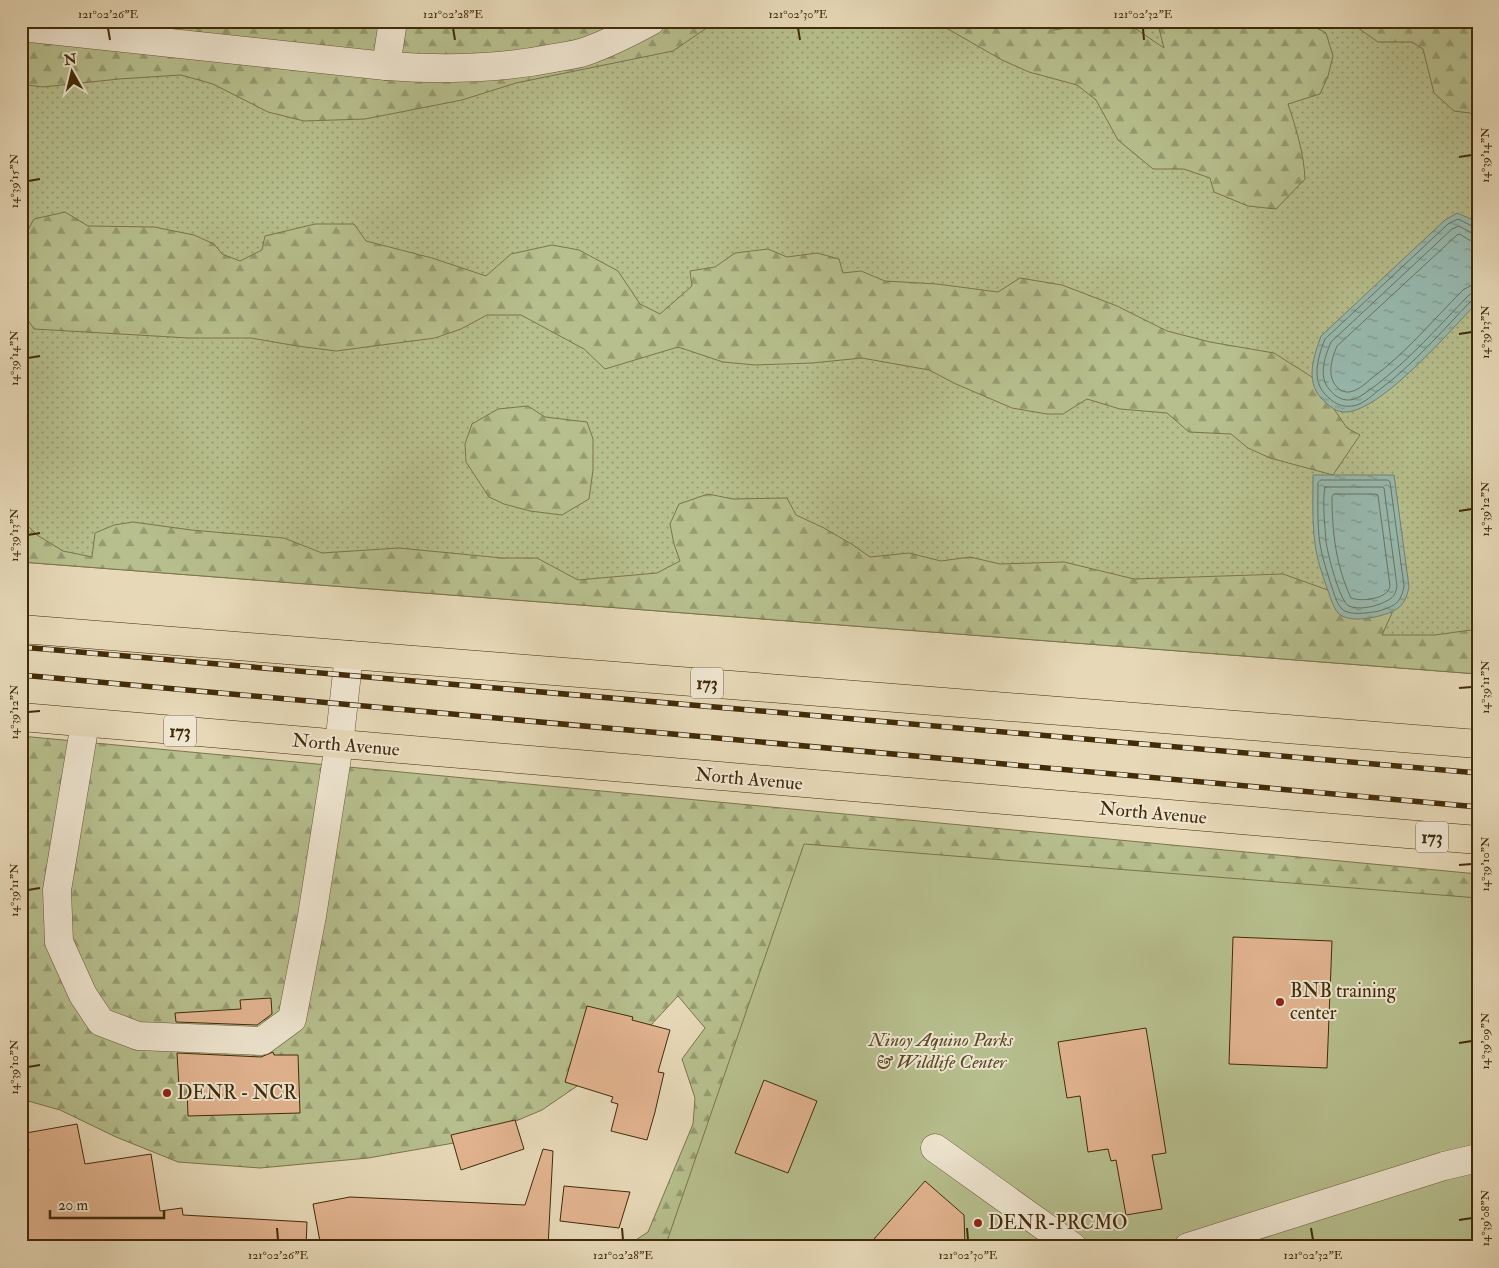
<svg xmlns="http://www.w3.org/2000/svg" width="1499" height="1268" font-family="'IM FELL Double Pica',serif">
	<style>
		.grass { fill: url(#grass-dots); stroke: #7c754c }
		.forest { fill: url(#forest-firs); stroke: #7c754c }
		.park { fill: #b7bf8e; stroke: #7c754c }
		.water { fill: url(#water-ripples); stroke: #75816d }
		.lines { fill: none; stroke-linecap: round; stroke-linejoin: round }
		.shore { stroke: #6c725c; stroke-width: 1 }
		.building { fill: #e2b490; stroke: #422b09 }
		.minor-casing { stroke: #6b5635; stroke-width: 29 }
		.major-casing { stroke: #422b09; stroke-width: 29 }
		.minor { stroke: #efe6d1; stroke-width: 28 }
		.major { stroke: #e7d9b8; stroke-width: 28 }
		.rail-casing { stroke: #422b09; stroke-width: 5.5 }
		.rail { stroke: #efe6d1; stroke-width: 4; stroke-dasharray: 11; stroke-linecap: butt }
		.ticks { fill: none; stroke: #422b09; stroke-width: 2 }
		.poi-dot { fill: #8f2418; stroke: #efe6d1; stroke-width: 2 }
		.labels { text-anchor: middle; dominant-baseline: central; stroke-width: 4; stroke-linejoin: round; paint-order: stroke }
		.shield { fill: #efe6d1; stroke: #766345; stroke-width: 1 }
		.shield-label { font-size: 18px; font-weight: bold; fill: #422b09 }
		.street-label { font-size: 19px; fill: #422b09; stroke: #efe6d1 }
		.poi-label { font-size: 19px; fill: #422b09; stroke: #efe6d1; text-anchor: start }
		.park-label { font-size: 19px; font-style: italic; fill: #594924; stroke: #efe6d1 }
		.neatline { fill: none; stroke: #422b09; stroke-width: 2 }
		.ticks-label { font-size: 12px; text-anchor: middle; fill: #422b09 }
	</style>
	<defs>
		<pattern id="grass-dots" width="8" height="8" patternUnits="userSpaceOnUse" patternTransform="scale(1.25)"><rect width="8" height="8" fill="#b7bf8e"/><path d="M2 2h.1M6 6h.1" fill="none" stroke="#969b72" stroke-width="1.8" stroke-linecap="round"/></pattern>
		<pattern id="forest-firs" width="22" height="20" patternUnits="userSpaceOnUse" patternTransform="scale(1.25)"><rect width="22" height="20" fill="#b7bf8e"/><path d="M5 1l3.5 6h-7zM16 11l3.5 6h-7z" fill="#969b72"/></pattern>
		<pattern id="water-ripples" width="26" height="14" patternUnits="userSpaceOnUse" patternTransform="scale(1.25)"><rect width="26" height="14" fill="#97bab0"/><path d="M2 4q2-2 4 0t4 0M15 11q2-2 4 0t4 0" fill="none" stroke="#7d978d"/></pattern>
	</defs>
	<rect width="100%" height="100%" fill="#e7d9b8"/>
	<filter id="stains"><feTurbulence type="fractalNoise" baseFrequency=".004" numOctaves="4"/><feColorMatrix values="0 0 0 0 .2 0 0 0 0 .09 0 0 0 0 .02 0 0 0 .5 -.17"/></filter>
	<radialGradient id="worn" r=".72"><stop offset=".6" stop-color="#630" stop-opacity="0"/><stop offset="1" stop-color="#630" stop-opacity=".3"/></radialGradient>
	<path class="grass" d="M21,21H1478V674L21,562Z"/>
	<g class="forest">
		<path d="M21,21H719L714,23L673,51L516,83L462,100L365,119L304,121L268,112L213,84L181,75L119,79L43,87L21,84Z"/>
		<path d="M934,21H1055L1054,30L1110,22L1136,29L1164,48L1159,29L1161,21H1304L1326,33L1333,56L1328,76L1320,94L1288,104C1296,128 1304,154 1305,179L1276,209L1248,206L1214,192L1210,178L1184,169H1153L1118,140L1096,100L1077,85L1029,72L1002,60Z"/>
		<path d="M1348,21H1478V114L1454,111L1434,93L1423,49L1412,42H1378Z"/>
		<path d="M65,212L88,226L154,227L194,235L214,244L222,254L240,261L262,250L265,236L315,224H354L366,241L432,258L486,276L511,254L552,245L579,250L618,271L640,304L660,314L692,286L690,271L715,267L735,253L768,249L787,257L817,253L839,259L843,273L861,271L885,281L937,284L998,292L1020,278L1062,285L1117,306L1167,331L1210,342L1274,353L1312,377L1347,428L1360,435L1333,475L1270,458L1248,448L1231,434L1189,432L1167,413L1120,409L1087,399L1063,414H1047L1012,408L956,384L929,370L862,358L812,363L755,365L723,362L678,347L605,369L584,349L521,315H487L461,329L435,338L336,351L297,346L251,338H189L34,329L21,310V243L34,219Z"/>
		<path d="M528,406L545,417L587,422L593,439V470L589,499L562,515L530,511L504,504L489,497L466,462L465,444L472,424L498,409Z"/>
		<path d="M708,494L733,499L787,498L796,515L824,528L853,545L870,557L909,553L941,561L970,557L1000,564L1064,562L1134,579L1283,574L1392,613L1382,635H1435L1478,629V674L21,562V519L37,535L63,551L92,557L95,533L114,525L133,522L191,530L284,538L322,553L399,548L502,558H537L578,580L657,573L680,561L674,544L670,524L679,504Z"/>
		<path d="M21,736L1478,874V1247H625L648,1232L693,1124L695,1098L682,1059L705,1028L678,996L624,1054L542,1110L471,1140L368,1158L260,1168L178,1162L116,1137L60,1110L21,1099Z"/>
	</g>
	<path class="park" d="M804,844L1478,898V1247H665Z"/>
	<g class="water">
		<path d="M1457,213L1471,219L1478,224V302C1453,327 1379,415 1343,412C1334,411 1327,404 1321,398C1305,380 1314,356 1321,336L1445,220Z"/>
		<path d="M1313,475H1394L1409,587C1405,606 1398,611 1379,616C1367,619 1347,622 1338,613C1333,607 1330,596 1327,588C1322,574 1317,559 1315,544C1312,522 1313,498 1313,475Z"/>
	</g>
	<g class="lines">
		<g class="shore">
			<path d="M1478,227H1474L1458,219L1448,224L1325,339C1319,354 1311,378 1324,393C1333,403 1342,409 1357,405C1365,402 1373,395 1379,390C1414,364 1442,331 1472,300L1478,299"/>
			<path d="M1478,234L1472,233L1459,226L1452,229L1331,342C1325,356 1318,376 1329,389C1336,398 1344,402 1355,399C1362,396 1369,390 1375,386C1409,360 1438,327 1468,296L1472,293L1478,292"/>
			<path d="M1478,241L1469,240L1460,234L1457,235L1337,346C1331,360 1326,378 1339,389C1343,392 1348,393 1353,391C1360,389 1366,383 1372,378C1406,353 1433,320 1463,290L1470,286L1478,285"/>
			<path d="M1321,480H1388L1390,482L1404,586C1401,603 1395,606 1379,611C1370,613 1348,616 1342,609C1336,603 1334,592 1331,585C1327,571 1322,558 1320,544C1317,524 1318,503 1318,483Z"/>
			<path d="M1325,487H1382L1384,488L1397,586C1395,598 1391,599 1380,604C1372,607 1358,610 1349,606C1340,603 1327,552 1326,541C1325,526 1322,501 1325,487Z"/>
			<path d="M1334,494H1375L1378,495L1390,586C1388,599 1362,602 1351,598C1336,566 1332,532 1332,497Z"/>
		</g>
	</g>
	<g class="building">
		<path d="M1233,937L1332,941L1327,1068L1229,1064Z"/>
		<path d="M271,998L272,1014L257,1025L176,1022L175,1013L241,1009L240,1000Z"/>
		<path d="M587,1006L633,1017L632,1020L670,1030L658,1072L664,1073L655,1112L647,1140L611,1131L618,1104L611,1102L613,1097L565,1082Z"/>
		<path d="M1146,1028L1166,1153L1152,1155L1162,1209L1126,1215L1116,1160L1111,1161L1108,1149L1088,1152L1080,1096L1067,1098L1058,1042Z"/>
		<path d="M273,1052L274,1055H298L300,1113L188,1116L187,1086L179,1087L177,1053L261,1057Z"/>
		<path d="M764,1080L817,1101L788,1173L735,1153Z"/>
		<path d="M515,1120L524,1149L461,1170L451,1135Z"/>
		<path d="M77,1124L85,1164L151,1154L160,1211L182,1208L183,1215L307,1222L306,1247H23L21,1227V1152L29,1151L26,1133Z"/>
		<path d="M543,1149L553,1151L548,1247H321L313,1204L350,1197L525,1205Z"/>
		<path d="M925,1181L964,1215L965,1247H867Z"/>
		<path d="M564,1186L630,1192L619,1228L560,1221Z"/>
	</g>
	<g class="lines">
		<defs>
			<g id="minor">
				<path d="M21,27L386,66C441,70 500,69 554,58C564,56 575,55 584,52C607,44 629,33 651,21"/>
				<path d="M386,66L393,21"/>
				<path d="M85,723L57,890L59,942L83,995L101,1022L138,1036L262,1041L292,1019L312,916L339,745L349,655"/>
				<path d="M935,1148L1073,1247"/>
				<path d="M1188,1247L1444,1166L1478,1158"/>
			</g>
			<g id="major">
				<path d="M21,629L1478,744"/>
				<path d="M21,717L1478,840"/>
			</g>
		</defs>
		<use href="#minor" class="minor-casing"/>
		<use href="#major" class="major-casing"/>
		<use href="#minor" class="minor"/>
		<use href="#major" class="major"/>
		<defs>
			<g id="rail">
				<path d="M21,647L1478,773"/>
				<path d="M21,675L1478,807"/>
			</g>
		</defs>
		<use href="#rail" class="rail-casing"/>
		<use href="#rail" class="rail"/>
	</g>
	<path class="ticks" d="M108,28L110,40M453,28L455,40M798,28L800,40M1143,28L1144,40M1459,157L1472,155M28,181L40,179M1459,334L1472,332M28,358L40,356M1459,511L1472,509M28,535L40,533M1459,688L1472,687M28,712L40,711M1459,865L1472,864M28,890L40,888M1459,1043L1472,1041M28,1067L40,1065M1459,1220L1472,1218M277,1228L278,1240M622,1228L623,1240M967,1228L968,1240M1311,1228L1313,1240"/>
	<g class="poi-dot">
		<circle cx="1280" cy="1002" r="5"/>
		<circle cx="167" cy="1093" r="5"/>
		<circle cx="978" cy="1223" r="5"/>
	</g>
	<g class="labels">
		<g class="shield">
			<rect x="691" y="667.5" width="32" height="31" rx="4"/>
			<rect x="164" y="715.5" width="32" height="31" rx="4"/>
			<rect x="1416" y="821.5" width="32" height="31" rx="4"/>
		</g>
		<g class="shield-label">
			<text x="707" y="683">173</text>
			<text x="180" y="731">173</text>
			<text x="1432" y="837">173</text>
		</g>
		<g class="street-label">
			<text transform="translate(346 745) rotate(5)">North Avenue</text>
			<text transform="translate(749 779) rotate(5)">North Avenue</text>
			<text transform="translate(1153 813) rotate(5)">North Avenue</text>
		</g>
		<g class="poi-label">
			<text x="1290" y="991">BNB training<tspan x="1290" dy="22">center</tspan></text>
			<text x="177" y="1093">DENR - NCR</text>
			<text x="988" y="1223">DENR-PRCMO</text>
		</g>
		<g class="park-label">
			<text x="941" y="1040">Ninoy Aquino Parks<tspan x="941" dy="22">&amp; Wildlife Center</tspan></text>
		</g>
	</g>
	<rect width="1499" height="1268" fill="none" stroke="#e7d9b8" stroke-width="55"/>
	<g transform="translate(72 72) rotate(352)" stroke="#efe6d1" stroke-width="4" paint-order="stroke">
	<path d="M0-4L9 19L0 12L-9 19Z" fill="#422b09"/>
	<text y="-8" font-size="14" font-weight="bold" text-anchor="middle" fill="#422b09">N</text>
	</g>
	<path d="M50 1210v8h114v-8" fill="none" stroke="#422b09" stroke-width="2.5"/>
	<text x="58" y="1210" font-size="15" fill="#422b09" stroke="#efe6d1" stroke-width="4" paint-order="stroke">20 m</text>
	<rect x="28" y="28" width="1444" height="1212" class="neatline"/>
	<g class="ticks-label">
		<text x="108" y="18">121°02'26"E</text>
		<text x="453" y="18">121°02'28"E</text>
		<text x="798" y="18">121°02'30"E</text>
		<text x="1143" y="18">121°02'32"E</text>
		<text transform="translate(1485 155) rotate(-90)" y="4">14°39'14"N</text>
		<text transform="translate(14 181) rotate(-90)" y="4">14°39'15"N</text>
		<text transform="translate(1485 332) rotate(-90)" y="4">14°39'13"N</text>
		<text transform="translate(14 358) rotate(-90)" y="4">14°39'14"N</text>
		<text transform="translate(1485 509) rotate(-90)" y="4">14°39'12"N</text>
		<text transform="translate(14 535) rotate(-90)" y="4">14°39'13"N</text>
		<text transform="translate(1485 687) rotate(-90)" y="4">14°39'11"N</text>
		<text transform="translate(14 712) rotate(-90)" y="4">14°39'12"N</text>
		<text transform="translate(1485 864) rotate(-90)" y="4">14°39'10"N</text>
		<text transform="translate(14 890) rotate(-90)" y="4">14°39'11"N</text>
		<text transform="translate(1485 1041) rotate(-90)" y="4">14°39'09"N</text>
		<text transform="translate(14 1067) rotate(-90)" y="4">14°39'10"N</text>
		<text transform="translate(1485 1218) rotate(-90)" y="4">14°39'08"N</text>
		<text x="278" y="1259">121°02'26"E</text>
		<text x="623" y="1259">121°02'28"E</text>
		<text x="968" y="1259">121°02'30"E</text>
		<text x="1313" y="1259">121°02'32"E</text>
	</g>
	<rect width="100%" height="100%" filter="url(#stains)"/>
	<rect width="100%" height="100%" fill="url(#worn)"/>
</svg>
